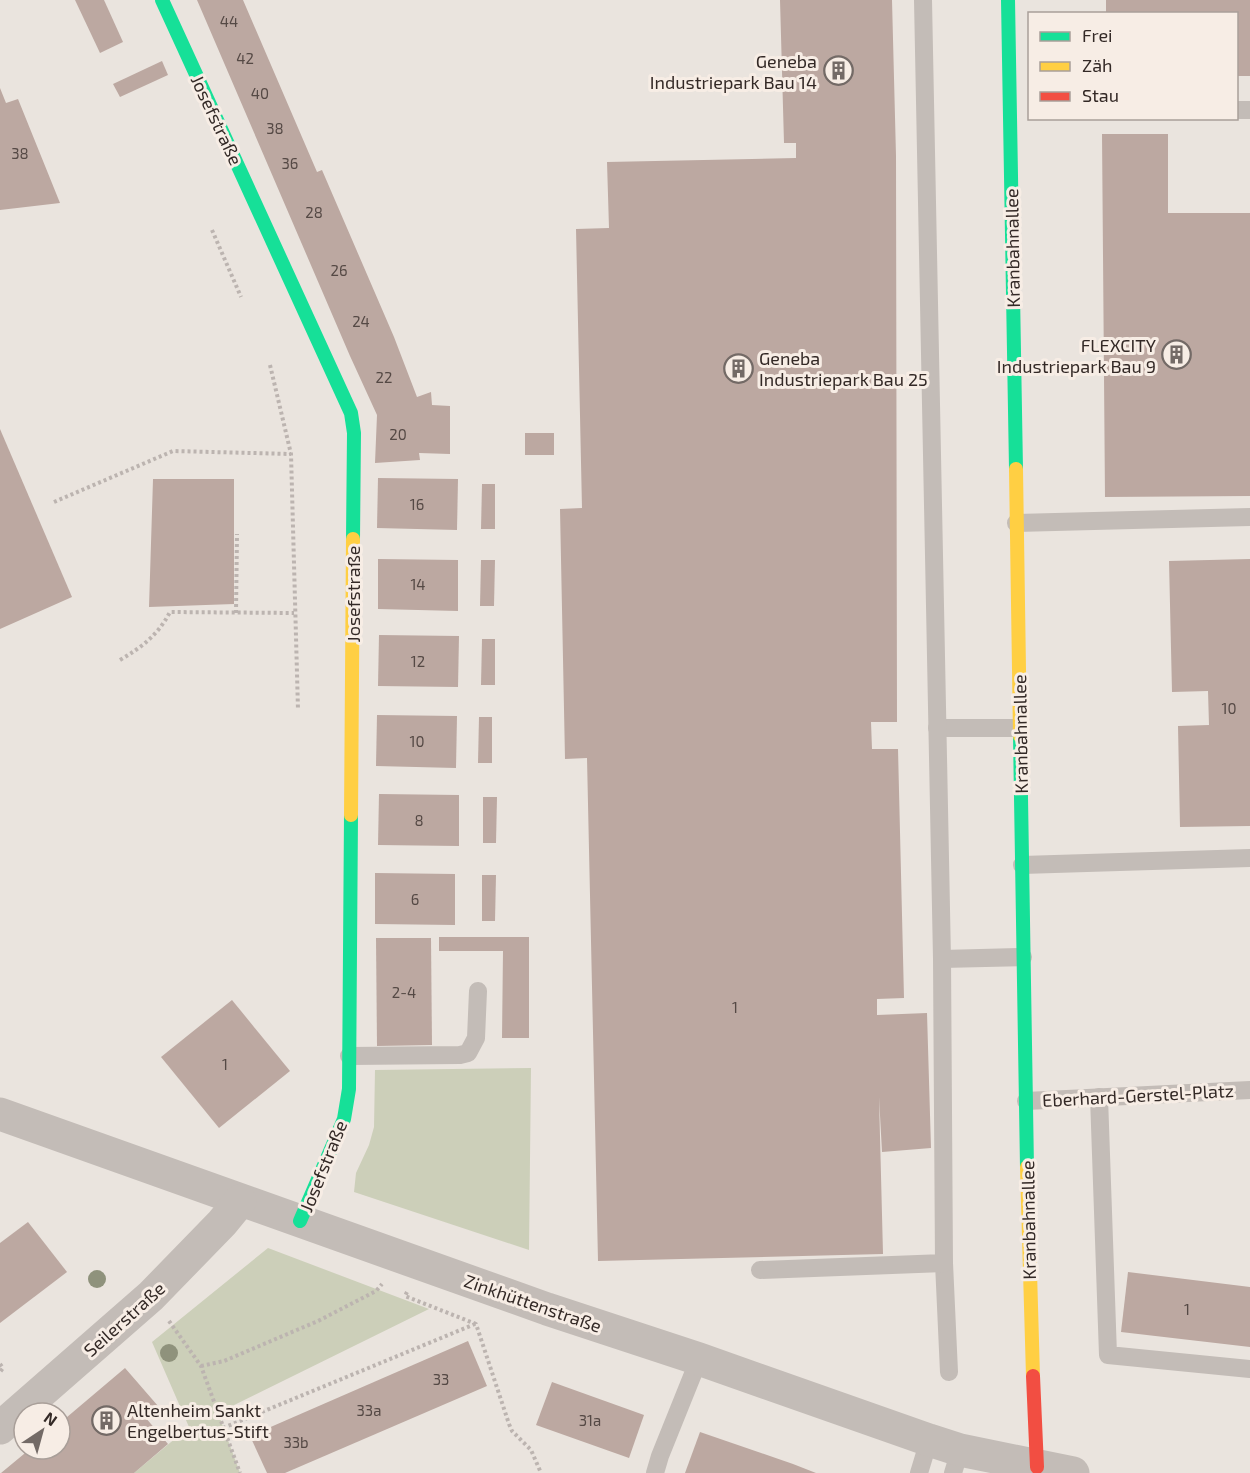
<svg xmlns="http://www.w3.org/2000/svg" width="1250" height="1473" font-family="'Exo 2',sans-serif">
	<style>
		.green { fill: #cccfb9 }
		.building { fill: #bca8a1 }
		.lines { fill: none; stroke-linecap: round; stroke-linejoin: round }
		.path { stroke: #bcb4b0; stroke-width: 4; stroke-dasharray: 3 3; stroke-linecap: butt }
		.lane { stroke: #c3bcb7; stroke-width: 18 }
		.street { stroke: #c3bcb7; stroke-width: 33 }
		.fast { stroke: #16e098; stroke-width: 14 }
		.slow { stroke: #ffcf43; stroke-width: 14 }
		.jam { stroke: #f24e42; stroke-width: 14 }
		.tree { fill: #8f927c }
		.labels { text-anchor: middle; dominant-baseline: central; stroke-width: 6; stroke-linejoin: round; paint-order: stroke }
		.number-label { font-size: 15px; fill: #554945 }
		.poi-label { font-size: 18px; fill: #332926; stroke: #f7ede5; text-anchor: end }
		.street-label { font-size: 18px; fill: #332926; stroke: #f7ede5 }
	</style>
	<rect width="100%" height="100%" fill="#eae4de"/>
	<g class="green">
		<path d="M531,1068L529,1250L354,1192L356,1173L369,1145L374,1127L375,1070Z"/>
		<path d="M268,1248L429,1309L218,1413L240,1473H134L189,1427L152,1342Z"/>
	</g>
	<g class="building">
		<path d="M75,0H104L123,42L100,53Z"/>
		<path d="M197,0H243L317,172L322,170L394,337L417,397L431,392L432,405L450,406V454L419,453L420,460L375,463L377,415L350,356Z"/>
		<path d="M780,0H892L896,156L897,722H871L872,749H898L904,998L877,999V1015L927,1013L931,1148L882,1152L879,1097L883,1254L598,1261L587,758L565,759L560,509L582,508L576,229L609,228L607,162L796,158V143H784Z"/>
		<path d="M1106,0H1250V76H1236V14H1106Z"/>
		<path d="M162,61L168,75L120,97L113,84Z"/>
		<path d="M0,88L6,103L18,99L60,203L0,210Z"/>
		<path d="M1102,134H1168V213H1250V496L1105,497Z"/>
		<path d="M0,429L72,597L0,629Z"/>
		<rect x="525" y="433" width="29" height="22"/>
		<path d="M378,478L458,479L457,530L377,528Z"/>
		<path d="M153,479H234V604L149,607Z"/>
		<path d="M482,484H495V529H481Z"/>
		<path d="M378,559L458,560V611L378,609Z"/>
		<path d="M1250,559V826L1180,827L1178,726L1209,725L1208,691L1172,692L1169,561Z"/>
		<path d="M481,560H495L494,606H480Z"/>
		<path d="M379,635L459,636L458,687L378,686Z"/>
		<path d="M482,639H495V685H481Z"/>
		<path d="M377,715L457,716L456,768L376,766Z"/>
		<path d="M479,717H492V763H478Z"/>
		<path d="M379,794L459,795V846L378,845Z"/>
		<path d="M483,797H497L496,843H483Z"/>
		<path d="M375,873L455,874V925L375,924Z"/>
		<path d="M482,875H496L495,921H482Z"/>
		<path d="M439,937H529V1038H502L503,951H439Z"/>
		<path d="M376,938H431L432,1045L377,1046Z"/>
		<path d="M232,1000L290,1071L219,1128L161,1057Z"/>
		<path d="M28,1222L67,1272L0,1323V1243Z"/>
		<path d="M1128,1272L1250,1287V1347L1121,1332Z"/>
		<path d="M468,1341L487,1386L285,1473H267L250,1436Z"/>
		<path d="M125,1368L158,1406L145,1417L168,1444L134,1473H1L30,1449H60V1423Z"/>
		<path d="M552,1382L644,1415L629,1458L536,1425Z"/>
		<path d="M700,1432L793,1464L816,1473H685Z"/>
	</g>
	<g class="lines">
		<g class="path">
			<path d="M212,230L241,297"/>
			<path d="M270,365L291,454L298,710"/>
			<path d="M54,502L173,451L291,454"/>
			<path d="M236,613L237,534"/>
			<path d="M120,660C142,647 158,635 170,612L294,613"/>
			<path d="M407,1292L405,1296L476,1324L509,1424L512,1431L531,1450L541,1473"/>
			<path d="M169,1321L201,1366L240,1473"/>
			<path d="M0,1364L3,1368L0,1372"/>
			<path d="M201,1366L224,1361L318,1321L376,1291L382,1284"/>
			<path d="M223,1428L475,1324"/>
		</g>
		<g class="lane">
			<path d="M1236,110H1250"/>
			<path d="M1016,523L1250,517"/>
			<path d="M937,728H1020"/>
			<path d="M1022,865L1250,858"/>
			<path d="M942,959L1023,957"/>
			<path d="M349,1056L460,1055L468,1053L476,1038L478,991"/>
			<path d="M1099,1097L1108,1355L1250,1369"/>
			<path d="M1026,1101L1250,1090"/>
			<path d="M944,1263L949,1372"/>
			<path d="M760,1270L944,1263L942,959L923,0"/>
			<path d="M655,1473L660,1456L699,1359"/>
			<path d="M919,1473L929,1440"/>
			<path d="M953,1473L960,1450"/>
		</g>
		<g class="street">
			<path d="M0,1114L547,1309L699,1359L929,1440L960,1450L1073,1473"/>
			<path d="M0,1428L151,1296L222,1223L240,1201"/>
		</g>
		<g class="fast">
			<path d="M162,0L351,413L354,433L353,539"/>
			<path d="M1008,0L1016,469"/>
			<path d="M1020,736L1027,1167"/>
			<path d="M300,1221L344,1119L349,1089L351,815"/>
		</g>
		<g class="slow">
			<path d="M1016,469L1020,736"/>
			<path d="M351,815L353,539"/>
			<path d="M1027,1167L1033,1376"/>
		</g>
		<path class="jam" d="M1033,1376L1037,1467"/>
	</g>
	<g class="tree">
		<circle cx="97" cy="1279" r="9"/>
		<circle cx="169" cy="1353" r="9"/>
	</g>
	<defs>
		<symbol id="building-ring" viewBox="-11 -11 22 22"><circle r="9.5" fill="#f7ede5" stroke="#736a66" stroke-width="1.5"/><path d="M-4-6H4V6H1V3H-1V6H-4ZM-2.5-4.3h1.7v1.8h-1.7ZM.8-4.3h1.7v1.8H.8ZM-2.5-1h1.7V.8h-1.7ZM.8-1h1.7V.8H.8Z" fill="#736a66"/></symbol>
	</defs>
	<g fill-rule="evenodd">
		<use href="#building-ring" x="822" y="54" width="33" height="33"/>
		<use href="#building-ring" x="1160" y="338" width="33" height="33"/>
		<use href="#building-ring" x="722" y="352" width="33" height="33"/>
		<use href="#building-ring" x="90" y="1404" width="33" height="33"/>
	</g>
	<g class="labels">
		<g class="number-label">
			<text x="229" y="21">44</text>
			<text x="245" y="58">42</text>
			<text x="260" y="93">40</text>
			<text x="275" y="128">38</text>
			<text x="20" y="153">38</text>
			<text x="290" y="163">36</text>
			<text x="314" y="212">28</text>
			<text x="339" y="270">26</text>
			<text x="361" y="321">24</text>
			<text x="384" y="377">22</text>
			<text x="398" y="434">20</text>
			<text x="417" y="504">16</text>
			<text x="418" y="584">14</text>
			<text x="418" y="661">12</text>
			<text x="1229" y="708">10</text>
			<text x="417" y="741">10</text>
			<text x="419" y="820">8</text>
			<text x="415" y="899">6</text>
			<text x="404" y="992">2-4</text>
			<text x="735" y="1007">1</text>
			<text x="225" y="1064">1</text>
			<text x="1187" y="1309">1</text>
			<text x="441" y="1379">33</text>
			<text x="369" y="1410">33a</text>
			<text x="590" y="1420">31a</text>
			<text x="296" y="1442">33b</text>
		</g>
		<g class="poi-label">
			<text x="817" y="61">Geneba<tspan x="817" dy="21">Industriepark Bau 14</tspan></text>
			<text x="1156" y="345">FLEXCITY<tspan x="1156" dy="21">Industriepark Bau 9</tspan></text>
			<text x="759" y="358" text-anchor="start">Geneba<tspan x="759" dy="21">Industriepark Bau 25</tspan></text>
			<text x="127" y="1410" text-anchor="start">Altenheim Sankt<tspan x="127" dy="21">Engelbertus-Stift</tspan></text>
		</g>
		<g class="street-label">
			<text transform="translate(217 120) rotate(65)">Josefstraße</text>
			<text transform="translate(1012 248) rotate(-91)">Kranbahnallee</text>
			<text transform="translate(353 594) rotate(-90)">Josefstraße</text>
			<text transform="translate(1020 734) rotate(-91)">Kranbahnallee</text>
			<text transform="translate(1138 1095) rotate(-3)">Eberhard-Gerstel-Platz</text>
			<text transform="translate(323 1166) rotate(-68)">Josefstraße</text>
			<text transform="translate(1028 1220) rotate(-91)">Kranbahnallee</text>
			<text transform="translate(533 1303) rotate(19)">Zinkhüttenstraße</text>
			<text transform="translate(124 1319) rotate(-42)">Seilerstraße</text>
		</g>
	</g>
	<rect x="1028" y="12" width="210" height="108" fill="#f7ede5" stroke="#a99f99" stroke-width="1.5"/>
	<rect x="1040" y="32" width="30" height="9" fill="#16e098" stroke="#a99f99" stroke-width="1.5"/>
	<text x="1082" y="42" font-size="18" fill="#332926">Frei</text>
	<rect x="1040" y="62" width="30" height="9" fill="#ffcf43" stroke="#a99f99" stroke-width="1.5"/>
	<text x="1082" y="72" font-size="18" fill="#332926">Zäh</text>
	<rect x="1040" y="92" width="30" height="9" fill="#f24e42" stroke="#a99f99" stroke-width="1.5"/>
	<text x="1082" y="102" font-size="18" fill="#332926">Stau</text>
	<g transform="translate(42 1431) rotate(36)"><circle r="28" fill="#f7ede5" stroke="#a99f99" stroke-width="1.5"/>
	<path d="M0-4.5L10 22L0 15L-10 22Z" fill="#736a66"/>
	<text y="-9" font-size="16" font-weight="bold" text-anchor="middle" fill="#332926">N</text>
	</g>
</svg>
